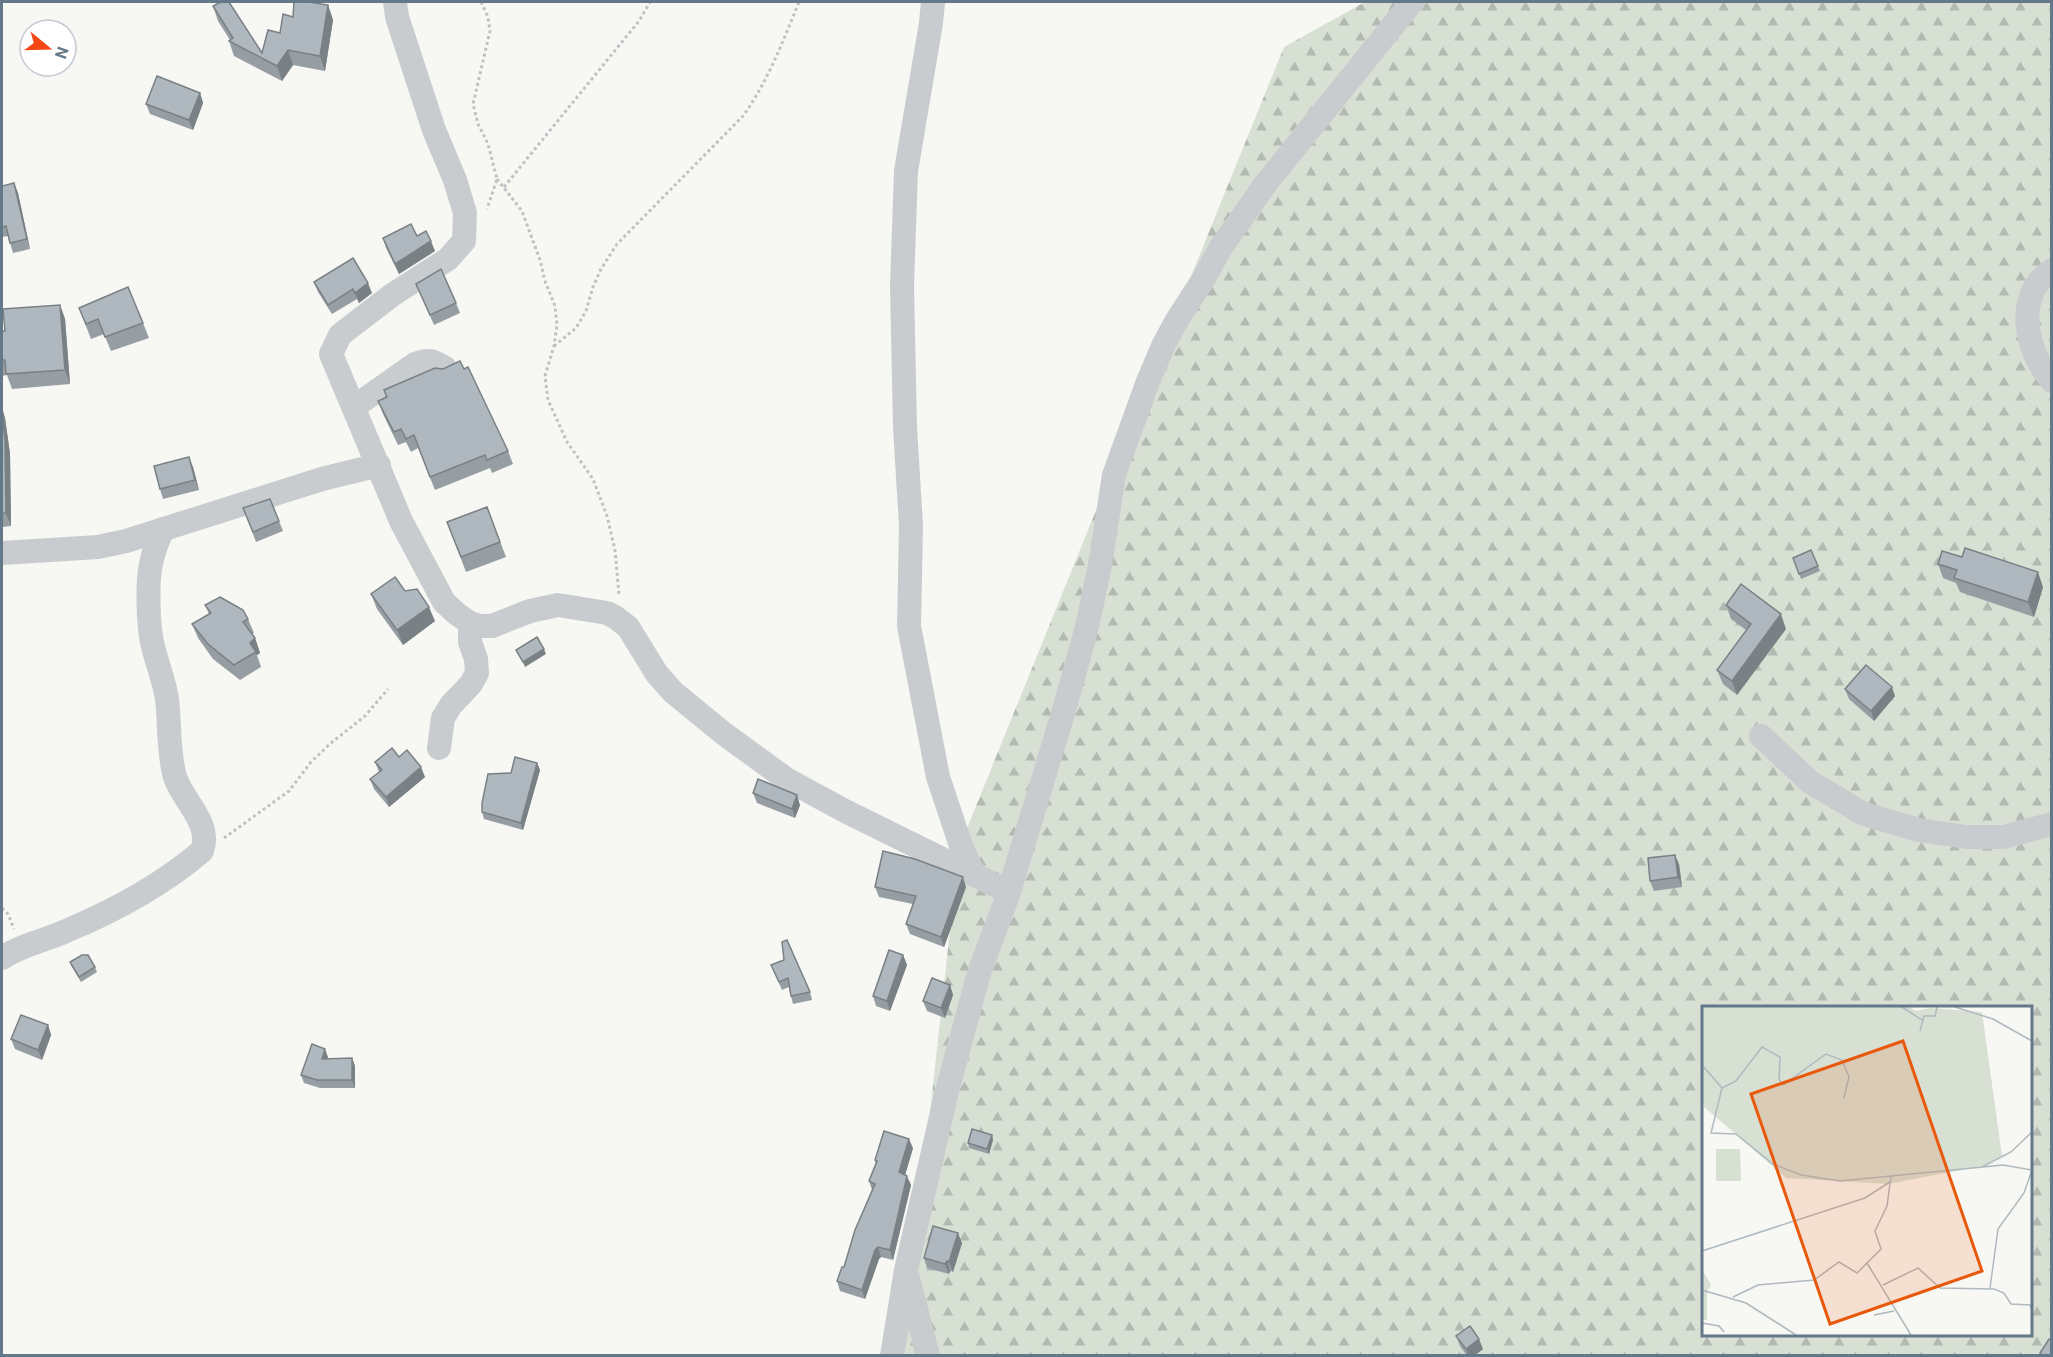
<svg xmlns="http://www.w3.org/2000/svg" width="2053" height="1357" font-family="Roboto,sans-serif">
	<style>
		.forest { fill: url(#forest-firs); fill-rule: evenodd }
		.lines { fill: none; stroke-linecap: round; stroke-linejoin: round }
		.path { stroke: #bfc2c4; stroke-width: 3; stroke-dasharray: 3 3; stroke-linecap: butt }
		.minor { stroke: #c9cccf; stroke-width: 24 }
		.wall { fill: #969ea3 }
		.shaded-wall { fill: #7a8185 }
		.building { fill: #afb8be; stroke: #7a8185; stroke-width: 1.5 }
		.inset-road { fill: none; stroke: #afb9be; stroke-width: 1.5 }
		.view { fill: #e8590c; fill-opacity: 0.15; stroke: #e8590c; stroke-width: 3 }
		.inset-edge { fill: none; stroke: #637888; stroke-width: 3 }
	</style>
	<defs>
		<pattern id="forest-firs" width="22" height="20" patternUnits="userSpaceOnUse" patternTransform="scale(1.5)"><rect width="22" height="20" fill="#d8e0d4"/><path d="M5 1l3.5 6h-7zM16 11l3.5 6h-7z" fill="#b3bab2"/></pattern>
	</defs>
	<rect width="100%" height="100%" fill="#f7f7f3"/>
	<path class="forest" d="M1365,2H2051V1355L892,1356L914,1259L959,848L1284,47ZM1704,1008H2030V1334H1704Z"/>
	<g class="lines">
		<g class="path">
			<path d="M481,2L488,17L490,31L473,104L478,124L488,144L497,179L487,209"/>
			<path d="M497,179L522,211L540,260L545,281L555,306L557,325L554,346L545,376L548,400L567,442L593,479L607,516L615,550L619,595"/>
			<path d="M504,187L639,21L650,2"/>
			<path d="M554,346L576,328L586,311L593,287L601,269L617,244L743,116C768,81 783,41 799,2"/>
			<path d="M224,838L289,791L311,762L331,743L365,716L388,689"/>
			<path d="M2,908L8,914L14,929"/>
		</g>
		<g class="minor">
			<path d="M395,2L397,17L434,130L455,180L465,213L464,241L448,259L392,295L340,335L331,354L401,521L444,602L457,614L470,623L481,626H492L530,611L558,605L607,613L615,617L628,627L657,674L673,692L723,733L786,779L845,811L1009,892"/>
			<path d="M933,2L931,23L906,171L902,286L905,427L911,526L909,626L938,777L960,843L973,873"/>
			<path d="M2052,270C2013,295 2026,352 2052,381"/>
			<path d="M354,407L415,364C428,359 433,360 445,368"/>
			<path d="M2,553L98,547L126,541L322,479L379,465"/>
			<path d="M1761,736L1810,782L1864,814L1919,830L1967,837H2004L2052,824"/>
			<path d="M439,748L443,718L451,705L471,684L477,673L476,659L470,642V623"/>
			<path d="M2,958C21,945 44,941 66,931C114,911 162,885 202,851C212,823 184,803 175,777C168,753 170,724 167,699C164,680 156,661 152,642C148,623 147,582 151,564C153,552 158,540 163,529"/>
			<path d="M908,1278L928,1356"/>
			<path d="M892,1356L906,1270L946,1095L979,973L1009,892L1064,710L1087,627L1100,565L1114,475L1147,384L1163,346L1177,320L1203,280L1221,247L1267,182L1412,2"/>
		</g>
	</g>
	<g class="wall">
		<path d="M328,5L333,20L325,71L293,65L282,81L234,56L229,41L230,40L218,21L213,6L262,53L293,17Z"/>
		<path d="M200,93L203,103L193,130L150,114L146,104Z"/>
		<path d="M14,183L18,193L30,249L13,253L8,236L2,237V186Z"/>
		<path d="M417,236L435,251L399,274L386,248L383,238Z"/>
		<path d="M314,282L372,293L359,303L357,299L332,314L318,292Z"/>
		<path d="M416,284L456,303L460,313L434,325Z"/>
		<path d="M60,305L65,319L70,384L12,389L7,375L2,376V331H5Z"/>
		<path d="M79,308L143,323L149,338L111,351L104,334L91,339Z"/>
		<path d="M443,369H464L508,451L513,464L492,473L490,468L435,490L418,448L411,452L406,442L398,445L383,414L378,401L386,397L384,390Z"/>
		<path d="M2,408L5,418L10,454L11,526L2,527Z"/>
		<path d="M193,467L199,490L163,499L160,489Z"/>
		<path d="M270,499L283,531L256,542L247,518Z"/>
		<path d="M487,507L506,557L466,572L447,522Z"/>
		<path d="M1793,558L1818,566L1820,571L1801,579Z"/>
		<path d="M1938,564L2043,587L2034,617L1960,592L1956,583L1943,578Z"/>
		<path d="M405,591L435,621L403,645L377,609L371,594Z"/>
		<path d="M205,605L248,619L254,633L252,634L255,638L260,653L257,655L261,667L240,680L213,659L198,638L192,624L209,614Z"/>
		<path d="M1726,605L1786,629L1737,695L1723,684L1717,670L1746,630L1731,619Z"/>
		<path d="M1845,689L1895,696L1874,721L1849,699Z"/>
		<path d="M399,757L425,777L389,807L374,789L370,779L379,772L375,762Z"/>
		<path d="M537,763L540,770L523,830L484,819L482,812L511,773Z"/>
		<path d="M753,793L800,805L795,818L757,803Z"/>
		<path d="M1679,864L1682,887L1654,891L1650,881Z"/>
		<path d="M875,887H966L944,947L910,934L906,924L913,904L879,897Z"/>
		<path d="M903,955L907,965L890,1011L876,1006L873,996Z"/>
		<path d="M70,962L95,967L97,972L81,982L72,967Z"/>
		<path d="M771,965L810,992L812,1000L793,1004L791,996L789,987L782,990Z"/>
		<path d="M950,985L953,995L945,1018L927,1011L923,1001Z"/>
		<path d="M48,1025L51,1035L42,1060L15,1049L11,1039Z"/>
		<path d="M328,1057L327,1059L352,1058L355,1066V1088H320L304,1083L301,1075Z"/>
		<path d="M992,1135L993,1140L989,1154L969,1148L968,1143Z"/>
		<path d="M913,1148L905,1175L911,1185L893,1260L881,1257L879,1259L865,1299L840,1291L837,1281L844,1267L872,1190L869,1181L876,1164L875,1160Z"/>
		<path d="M962,1243L953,1272L950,1271L949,1274L927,1268L924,1258Z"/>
		<path d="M1456,1336L1483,1349L1474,1356H1467L1460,1346Z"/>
	</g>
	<g class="shaded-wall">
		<path d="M328,5L333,20L325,71L320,56Z"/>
		<path d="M288,50L293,65L282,81L277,66Z"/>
		<path d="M200,93L203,103L193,130L189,120Z"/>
		<path d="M14,183L18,193L30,249L27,239Z"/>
		<path d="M431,241L435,251L399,274L395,264Z"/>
		<path d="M368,283L372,293L359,303L355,293Z"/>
		<path d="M60,305L65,319L70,384L65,370Z"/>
		<path d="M2,408L5,418L10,454L11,526L6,513Z"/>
		<path d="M189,457L193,467L199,490L195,480Z"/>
		<path d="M2038,572L2043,587L2034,617L2028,602Z"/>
		<path d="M429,607L435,621L403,645L397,630Z"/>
		<path d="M1781,614L1786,629L1737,695L1732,681Z"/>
		<path d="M255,638L260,653L257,655L250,643Z"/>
		<path d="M544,649L546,654L525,667L523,662Z"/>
		<path d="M1892,687L1895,696L1874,721L1871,711Z"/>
		<path d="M537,763L540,770L523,830L521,823Z"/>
		<path d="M421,767L425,777L389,807L386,797Z"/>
		<path d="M797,795L800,805L795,818L792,809Z"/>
		<path d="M1675,855L1679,864L1682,887L1678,877Z"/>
		<path d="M963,877L966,887L944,947L941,937Z"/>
		<path d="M903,955L907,965L890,1011L887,1001Z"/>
		<path d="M950,985L953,995L945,1018L941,1008Z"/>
		<path d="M48,1025L51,1035L42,1060L38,1050Z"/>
		<path d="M325,1049L328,1057L325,1066L322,1059Z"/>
		<path d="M352,1058L355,1066V1088L352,1080Z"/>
		<path d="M992,1135L993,1140L989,1154L987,1149Z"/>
		<path d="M909,1139L913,1148L903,1182L899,1172Z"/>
		<path d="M907,1176L911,1185L893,1260L890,1250Z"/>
		<path d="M958,1233L962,1243L953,1272L949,1262Z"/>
		<path d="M878,1247L881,1257L879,1259L865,1299L862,1290L875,1250Z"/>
		<path d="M947,1261L950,1271L949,1274L945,1264Z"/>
		<path d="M1479,1339L1483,1349L1474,1356H1468L1466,1349Z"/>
	</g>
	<g class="building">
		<path d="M221,2H229L262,53L268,30L280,33L283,14L293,17L294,2H309L328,5L320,56L288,50L277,66L229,41L233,38L213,6Z"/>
		<path d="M157,76L200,93L189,120L146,104Z"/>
		<path d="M14,183L27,239L10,243L6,226L2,227V186Z"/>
		<path d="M411,224L417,236L426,231L431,241L395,264L383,238Z"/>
		<path d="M353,258L368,283L355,293L353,289L328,305L314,282Z"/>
		<path d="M441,269L456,303L430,315L416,284Z"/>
		<path d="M128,287L143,323L105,337L98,319L86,324L79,308Z"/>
		<path d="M60,305L65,370L6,374L5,360H2V331H5L3,309Z"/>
		<path d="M460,361L464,369L468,367L508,451L487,460L485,455L430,477L414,435L406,439L401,429L394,432L378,401L387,397L384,390L435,368L443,369Z"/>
		<path d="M2,413L5,441L6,513H2Z"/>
		<path d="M189,457L195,480L160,489L154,466Z"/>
		<path d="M270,499L279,521L253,532L243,508Z"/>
		<path d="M487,507L500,542L461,557L447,522Z"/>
		<path d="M1965,548L2038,572L2028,602L1954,578L1957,570L1938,564L1942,551L1962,557Z"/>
		<path d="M1811,550L1818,566L1799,574L1793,558Z"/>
		<path d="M395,577L405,591L417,589L429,607L397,630L371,594Z"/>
		<path d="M1741,584L1781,614L1732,681L1717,670L1751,624L1726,605Z"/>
		<path d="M220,597L243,610L248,619L243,622L255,638L250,643L256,652L234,665L208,644L192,624L211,613L205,605Z"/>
		<path d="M537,637L544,649L523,662L516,650Z"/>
		<path d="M1866,665L1892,687L1871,711L1845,689Z"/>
		<path d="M392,748L399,757L407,750L421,767L386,797L370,779L382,770L375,762Z"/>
		<path d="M515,757L537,763L521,823L482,812V803L488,774L511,773Z"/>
		<path d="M758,779L797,795L792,809L753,793Z"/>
		<path d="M883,851L915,859L963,877L941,937L906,924L916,896L875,887Z"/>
		<path d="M1675,855L1678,877L1650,881L1648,858Z"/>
		<path d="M787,940L810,992L791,996L788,978L779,982L771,965L784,960L782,942Z"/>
		<path d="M889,950L903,955L887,1001L873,996Z"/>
		<path d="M82,955H88L95,967L79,977L70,962Z"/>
		<path d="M932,978L950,985L941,1008L923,1001Z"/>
		<path d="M21,1015L48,1025L38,1050L11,1039Z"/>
		<path d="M312,1044L325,1049L322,1059L352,1058V1080H317L301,1075Z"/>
		<path d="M972,1129L992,1135L987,1149L968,1143Z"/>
		<path d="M884,1131L909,1139L899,1172L907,1176L890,1250L878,1247L875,1250L862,1290L837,1281L842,1267H844L855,1230L875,1184L869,1181L877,1161L875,1160Z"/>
		<path d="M933,1226L958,1233L949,1262L947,1261L945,1264L924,1258Z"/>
		<path d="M1470,1326L1479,1339L1466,1349L1456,1336Z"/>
		<path d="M2049,1339L2052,1341V1356H2043L2040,1353Z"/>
	</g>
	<g transform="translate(1702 1006)">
		<rect width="330" height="330" fill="#f7f7f3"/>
		<path d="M14,143H38L39,175H14Z" fill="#d8e0d4"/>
		<path d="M0,1H207L214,5L229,2L280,6L300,150L281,160L186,178L84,172L0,99ZM0,263L9,279L5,285V314H0Z" fill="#d8e0d4"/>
		<path class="inset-road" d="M200,1L220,14M253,1L291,13L330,35M218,25L222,10H233L235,1M0,59L20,82L9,127L34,128L71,158L99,169L138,175L301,159L330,164L322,187L296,223L288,282M20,82L34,75L60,41L78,51L77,73L81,79L124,48L140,54L147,71L142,92M280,161L309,146L330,126M0,245L163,192L188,176M165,257L209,329M181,279L216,262L238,282L292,283L302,287L309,298L328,299L330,304M0,284L44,297L94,329M31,291L56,279L112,274L137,256L155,267L179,243L173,225L185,200L189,170M172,309L192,305M0,317L17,320L22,326"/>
		<path class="view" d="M201,35L280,265L128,318L49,88Z"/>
		<rect width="330" height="330" class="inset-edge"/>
	</g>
	<rect width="2053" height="1357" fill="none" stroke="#637888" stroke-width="6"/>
	<g transform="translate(48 48) rotate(109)"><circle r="28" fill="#ffffff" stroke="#c1c9cf" stroke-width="1.5"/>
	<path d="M0-4.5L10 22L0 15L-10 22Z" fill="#f54616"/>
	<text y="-9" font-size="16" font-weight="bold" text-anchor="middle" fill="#637888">N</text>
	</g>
</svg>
